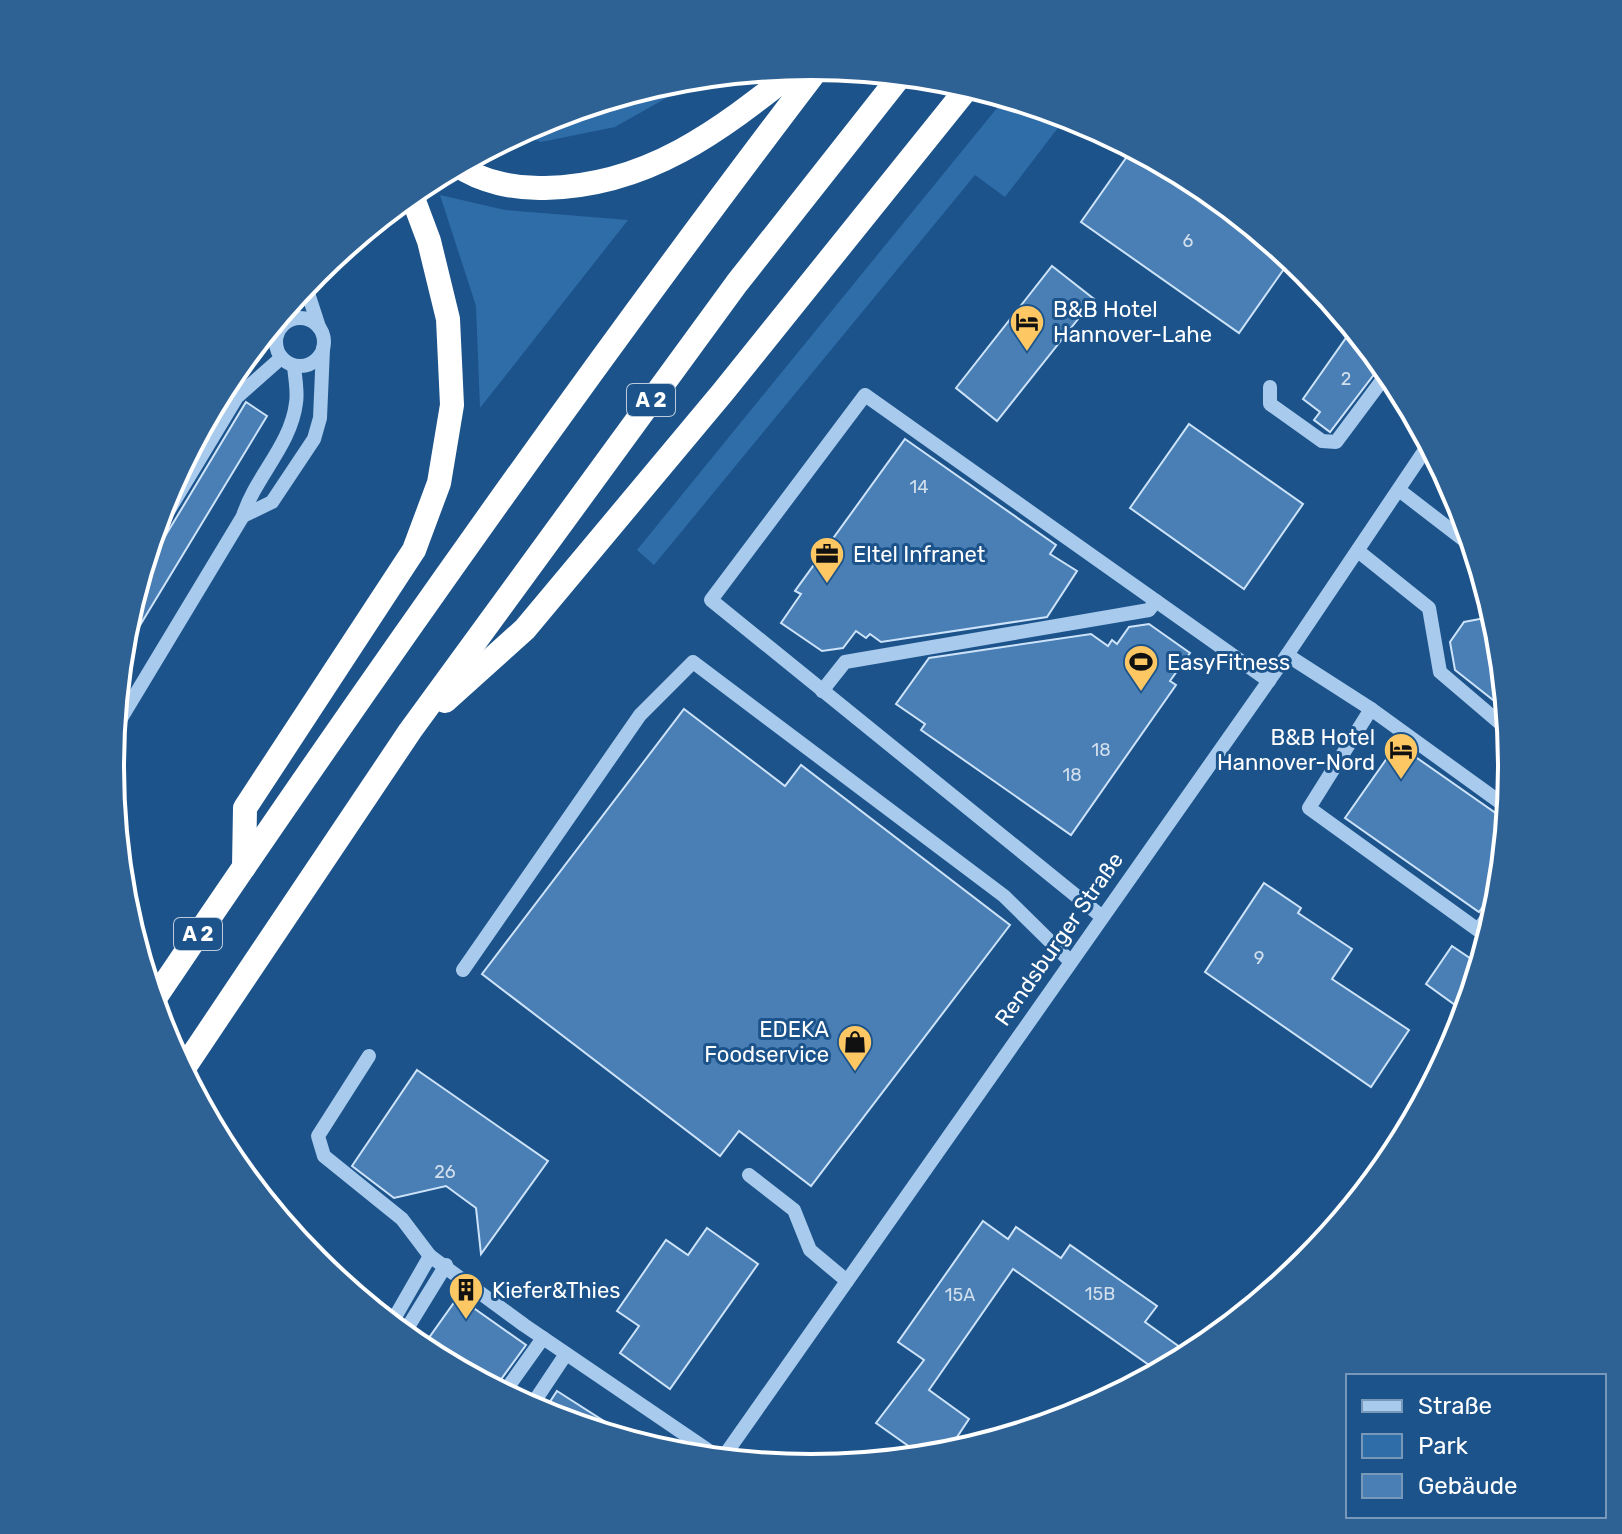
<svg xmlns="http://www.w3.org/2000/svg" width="1622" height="1534" font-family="Rubik,sans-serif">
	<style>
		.green { fill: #2f6da9 }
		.building { fill: #497fb5; stroke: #cde3f9; stroke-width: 2 }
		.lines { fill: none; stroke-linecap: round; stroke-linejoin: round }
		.minor { stroke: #a7caed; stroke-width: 14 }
		.highway { stroke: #fff; stroke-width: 24 }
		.labels { text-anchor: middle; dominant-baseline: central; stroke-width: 6; stroke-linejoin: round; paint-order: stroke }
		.number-label { font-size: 18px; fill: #d2dfec }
		.shield { fill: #1c538b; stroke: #bbcbdc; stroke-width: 2 }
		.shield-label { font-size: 20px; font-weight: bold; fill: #fff }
		.poi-label { font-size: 22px; fill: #fff; stroke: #1c538b; text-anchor: start }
		.street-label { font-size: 22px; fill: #fff; stroke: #1c538b }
		.rim { fill: none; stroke: #fff; stroke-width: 4 }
	</style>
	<rect width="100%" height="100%" fill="#1c538b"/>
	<g class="green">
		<path d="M705,76L615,127L541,142L517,133C569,105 647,82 705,76Z"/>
		<path d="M1006,97L1067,116L1005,197L975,175L654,565L637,550Z"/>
		<path d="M440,195L505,210L628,220L480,408L476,306Z"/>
	</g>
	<g class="building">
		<path d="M1133,148L1201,184L1291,259L1239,333L1081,222Z"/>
		<path d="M1052,266L1094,299L997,421L956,388Z"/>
		<path d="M1353,328L1382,364L1330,432L1314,420L1320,412L1303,399Z"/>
		<path d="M223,388L229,392L163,501L164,498Z"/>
		<path d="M246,402L267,416L125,650L122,649L124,630L149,547L161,543Z"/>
		<path d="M1189,424L1303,504L1244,589L1130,508Z"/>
		<path d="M905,439L1056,545L1050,554L1077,571L1047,617L881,642L870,634L866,638L856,631L843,648L822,651L781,623L801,594L795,591Z"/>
		<path d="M1490,617L1499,631L1507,711L1455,670L1450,642L1464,622Z"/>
		<path d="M1149,624L1190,653L1170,681L1176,685L1071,835L921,730L925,724L896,704L929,658L1091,634L1108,646L1112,640L1117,644L1129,627Z"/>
		<path d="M684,709L785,786L801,765L1010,925L811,1186L739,1131L720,1156L482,974Z"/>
		<path d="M1397,744L1507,821L1501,882L1479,912L1345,818Z"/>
		<path d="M1264,883L1301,908L1298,913L1352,949L1332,979L1409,1030L1371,1087L1205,972Z"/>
		<path d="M1452,946L1480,965L1470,998L1462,1010L1426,984Z"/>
		<path d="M417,1070L548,1161L481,1254L476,1208L446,1186L394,1198L352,1166Z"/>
		<path d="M983,1221L1008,1239L1016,1227L1061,1258L1070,1245L1157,1306L1145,1322L1191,1355L1159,1372L1013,1269L929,1390L969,1419L945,1455L924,1457L876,1423L924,1360L898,1342Z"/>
		<path d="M707,1228L758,1264L670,1389L620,1353L639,1326L617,1311L666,1240L688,1255Z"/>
		<path d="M458,1297L526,1345L494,1389L421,1349Z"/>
		<path d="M557,1391L621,1432L619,1438L542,1414Z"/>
	</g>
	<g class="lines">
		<g class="minor">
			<path d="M305,284L319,327"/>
			<circle cx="300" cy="342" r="24"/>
			<path d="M1270,387V404L1322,441L1336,442L1389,371"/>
			<path d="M1399,490L1473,547"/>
			<path d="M243,516L272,502L314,439L320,418L323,349"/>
			<path d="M152,538L237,397L281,358"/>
			<path d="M1358,551L1429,608L1440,672L1508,730"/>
			<path d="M1287,655L1371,709L1508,808"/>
			<path d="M822,691L845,662L1149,610L1156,601"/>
			<path d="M1371,709L1309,808L1478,930L1499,902"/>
			<path d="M114,730L243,516C255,477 291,445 296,403C298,392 295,378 294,366"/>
			<path d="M1101,916L711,600L865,395L1269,681"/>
			<path d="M463,970L640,715L693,662L1004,896L1070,961"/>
			<path d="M369,1056L318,1136L324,1156L402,1219L430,1256"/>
			<path d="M749,1175L794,1210L810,1250L847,1281"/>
			<path d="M391,1324L430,1256L524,1325L721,1459"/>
			<path d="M403,1335L446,1265"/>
			<path d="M503,1394L543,1338"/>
			<path d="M530,1408L566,1354"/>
			<path d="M722,1459L1287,655L1429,444"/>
		</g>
		<g class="highway">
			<path d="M457,165C481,182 516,189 545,188C650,186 721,129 800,67"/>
			<path d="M445,701L525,629L723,392L969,86"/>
			<path d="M244,867L245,808L414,550L439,483L452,405L448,319L429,241L411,193"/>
			<path d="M153,1001C367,684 587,371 819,67"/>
			<path d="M182,1071L410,731L737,283L901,75"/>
		</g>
	</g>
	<defs>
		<symbol id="hotel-pin" viewBox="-11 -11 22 30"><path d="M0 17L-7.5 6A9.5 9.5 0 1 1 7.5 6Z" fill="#fdc864" stroke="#1c538b"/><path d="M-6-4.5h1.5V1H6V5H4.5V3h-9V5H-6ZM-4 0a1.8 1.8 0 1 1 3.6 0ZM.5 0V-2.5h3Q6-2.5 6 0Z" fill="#111"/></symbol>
		<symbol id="office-pin" viewBox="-11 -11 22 30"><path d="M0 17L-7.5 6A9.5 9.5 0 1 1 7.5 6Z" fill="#fdc864" stroke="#1c538b"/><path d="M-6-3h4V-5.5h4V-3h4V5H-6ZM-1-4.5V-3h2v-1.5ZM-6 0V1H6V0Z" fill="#111"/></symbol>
		<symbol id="stadium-pin" viewBox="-11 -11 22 30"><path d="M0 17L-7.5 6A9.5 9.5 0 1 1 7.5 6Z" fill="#fdc864" stroke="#1c538b"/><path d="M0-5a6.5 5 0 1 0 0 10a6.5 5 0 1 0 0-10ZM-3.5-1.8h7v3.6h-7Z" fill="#111"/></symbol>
		<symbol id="shop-pin" viewBox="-11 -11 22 30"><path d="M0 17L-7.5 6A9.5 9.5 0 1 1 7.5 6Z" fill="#fdc864" stroke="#1c538b"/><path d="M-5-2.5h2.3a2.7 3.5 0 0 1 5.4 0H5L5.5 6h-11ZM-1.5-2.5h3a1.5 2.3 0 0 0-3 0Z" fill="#111"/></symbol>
		<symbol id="building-pin" viewBox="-11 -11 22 30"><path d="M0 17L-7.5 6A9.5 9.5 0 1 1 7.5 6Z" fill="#fdc864" stroke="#1c538b"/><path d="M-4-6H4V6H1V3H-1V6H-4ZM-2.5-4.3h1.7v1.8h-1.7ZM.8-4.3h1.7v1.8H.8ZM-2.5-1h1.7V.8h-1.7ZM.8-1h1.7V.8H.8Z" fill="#111"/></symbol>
	</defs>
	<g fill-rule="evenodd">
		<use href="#hotel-pin" x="1007" y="302" width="40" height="54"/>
		<use href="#office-pin" x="807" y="534" width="40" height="54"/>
		<use href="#stadium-pin" x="1121" y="642" width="40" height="54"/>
		<use href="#hotel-pin" x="1381" y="730" width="40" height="54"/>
		<use href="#shop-pin" x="835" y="1022" width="40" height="54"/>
		<use href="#building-pin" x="446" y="1270" width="40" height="54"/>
	</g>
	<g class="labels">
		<g class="number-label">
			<text x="1188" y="241">6</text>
			<text x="1346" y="379">2</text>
			<text x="919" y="487">14</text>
			<text x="1101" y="750">18</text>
			<text x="1072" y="775">18</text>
			<text x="1259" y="958">9</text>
			<text x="445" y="1172">26</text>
			<text x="1100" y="1294">15B</text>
			<text x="960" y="1295">15A</text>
		</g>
		<g class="shield">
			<rect x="627" y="384" width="48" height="32" rx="6"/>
			<rect x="174" y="918" width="48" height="32" rx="6"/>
		</g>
		<g class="shield-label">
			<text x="651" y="400">A 2</text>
			<text x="198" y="934">A 2</text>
		</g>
		<g class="poi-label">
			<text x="1053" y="309">B&amp;B Hotel<tspan x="1053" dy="25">Hannover-Lahe</tspan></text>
			<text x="853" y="554">Eltel Infranet</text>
			<text x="1167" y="662">EasyFitness</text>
			<text x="1375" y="737" text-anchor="end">B&amp;B Hotel<tspan x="1375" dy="25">Hannover-Nord</tspan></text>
			<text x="829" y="1029" text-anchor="end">EDEKA<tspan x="829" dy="25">Foodservice</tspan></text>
			<text x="492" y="1290">Kiefer&amp;Thies</text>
		</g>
		<g class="street-label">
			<text transform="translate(1059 939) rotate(-55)">Rendsburger Straße</text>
		</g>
	</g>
	<path d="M0 0H1622V1534H0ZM124 767a687 687 0 1 1 1374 0a687 687 0 1 1-1374 0Z" fill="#2e6194" fill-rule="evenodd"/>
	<path class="rim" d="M124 767a687 687 0 1 1 1374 0a687 687 0 1 1-1374 0Z"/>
	<rect x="1346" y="1374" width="260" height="144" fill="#1c538b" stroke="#7798b9" stroke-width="2"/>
	<rect x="1362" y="1400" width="40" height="12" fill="#a7caed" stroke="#7798b9" stroke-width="2"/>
	<text x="1418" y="1414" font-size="24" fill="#ffffff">Straße</text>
	<rect x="1362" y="1434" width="40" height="24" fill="#2f6da9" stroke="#7798b9" stroke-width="2"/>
	<text x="1418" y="1454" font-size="24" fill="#ffffff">Park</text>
	<rect x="1362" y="1474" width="40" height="24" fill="#497fb5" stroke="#7798b9" stroke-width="2"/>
	<text x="1418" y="1494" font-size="24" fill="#ffffff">Gebäude</text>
</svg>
